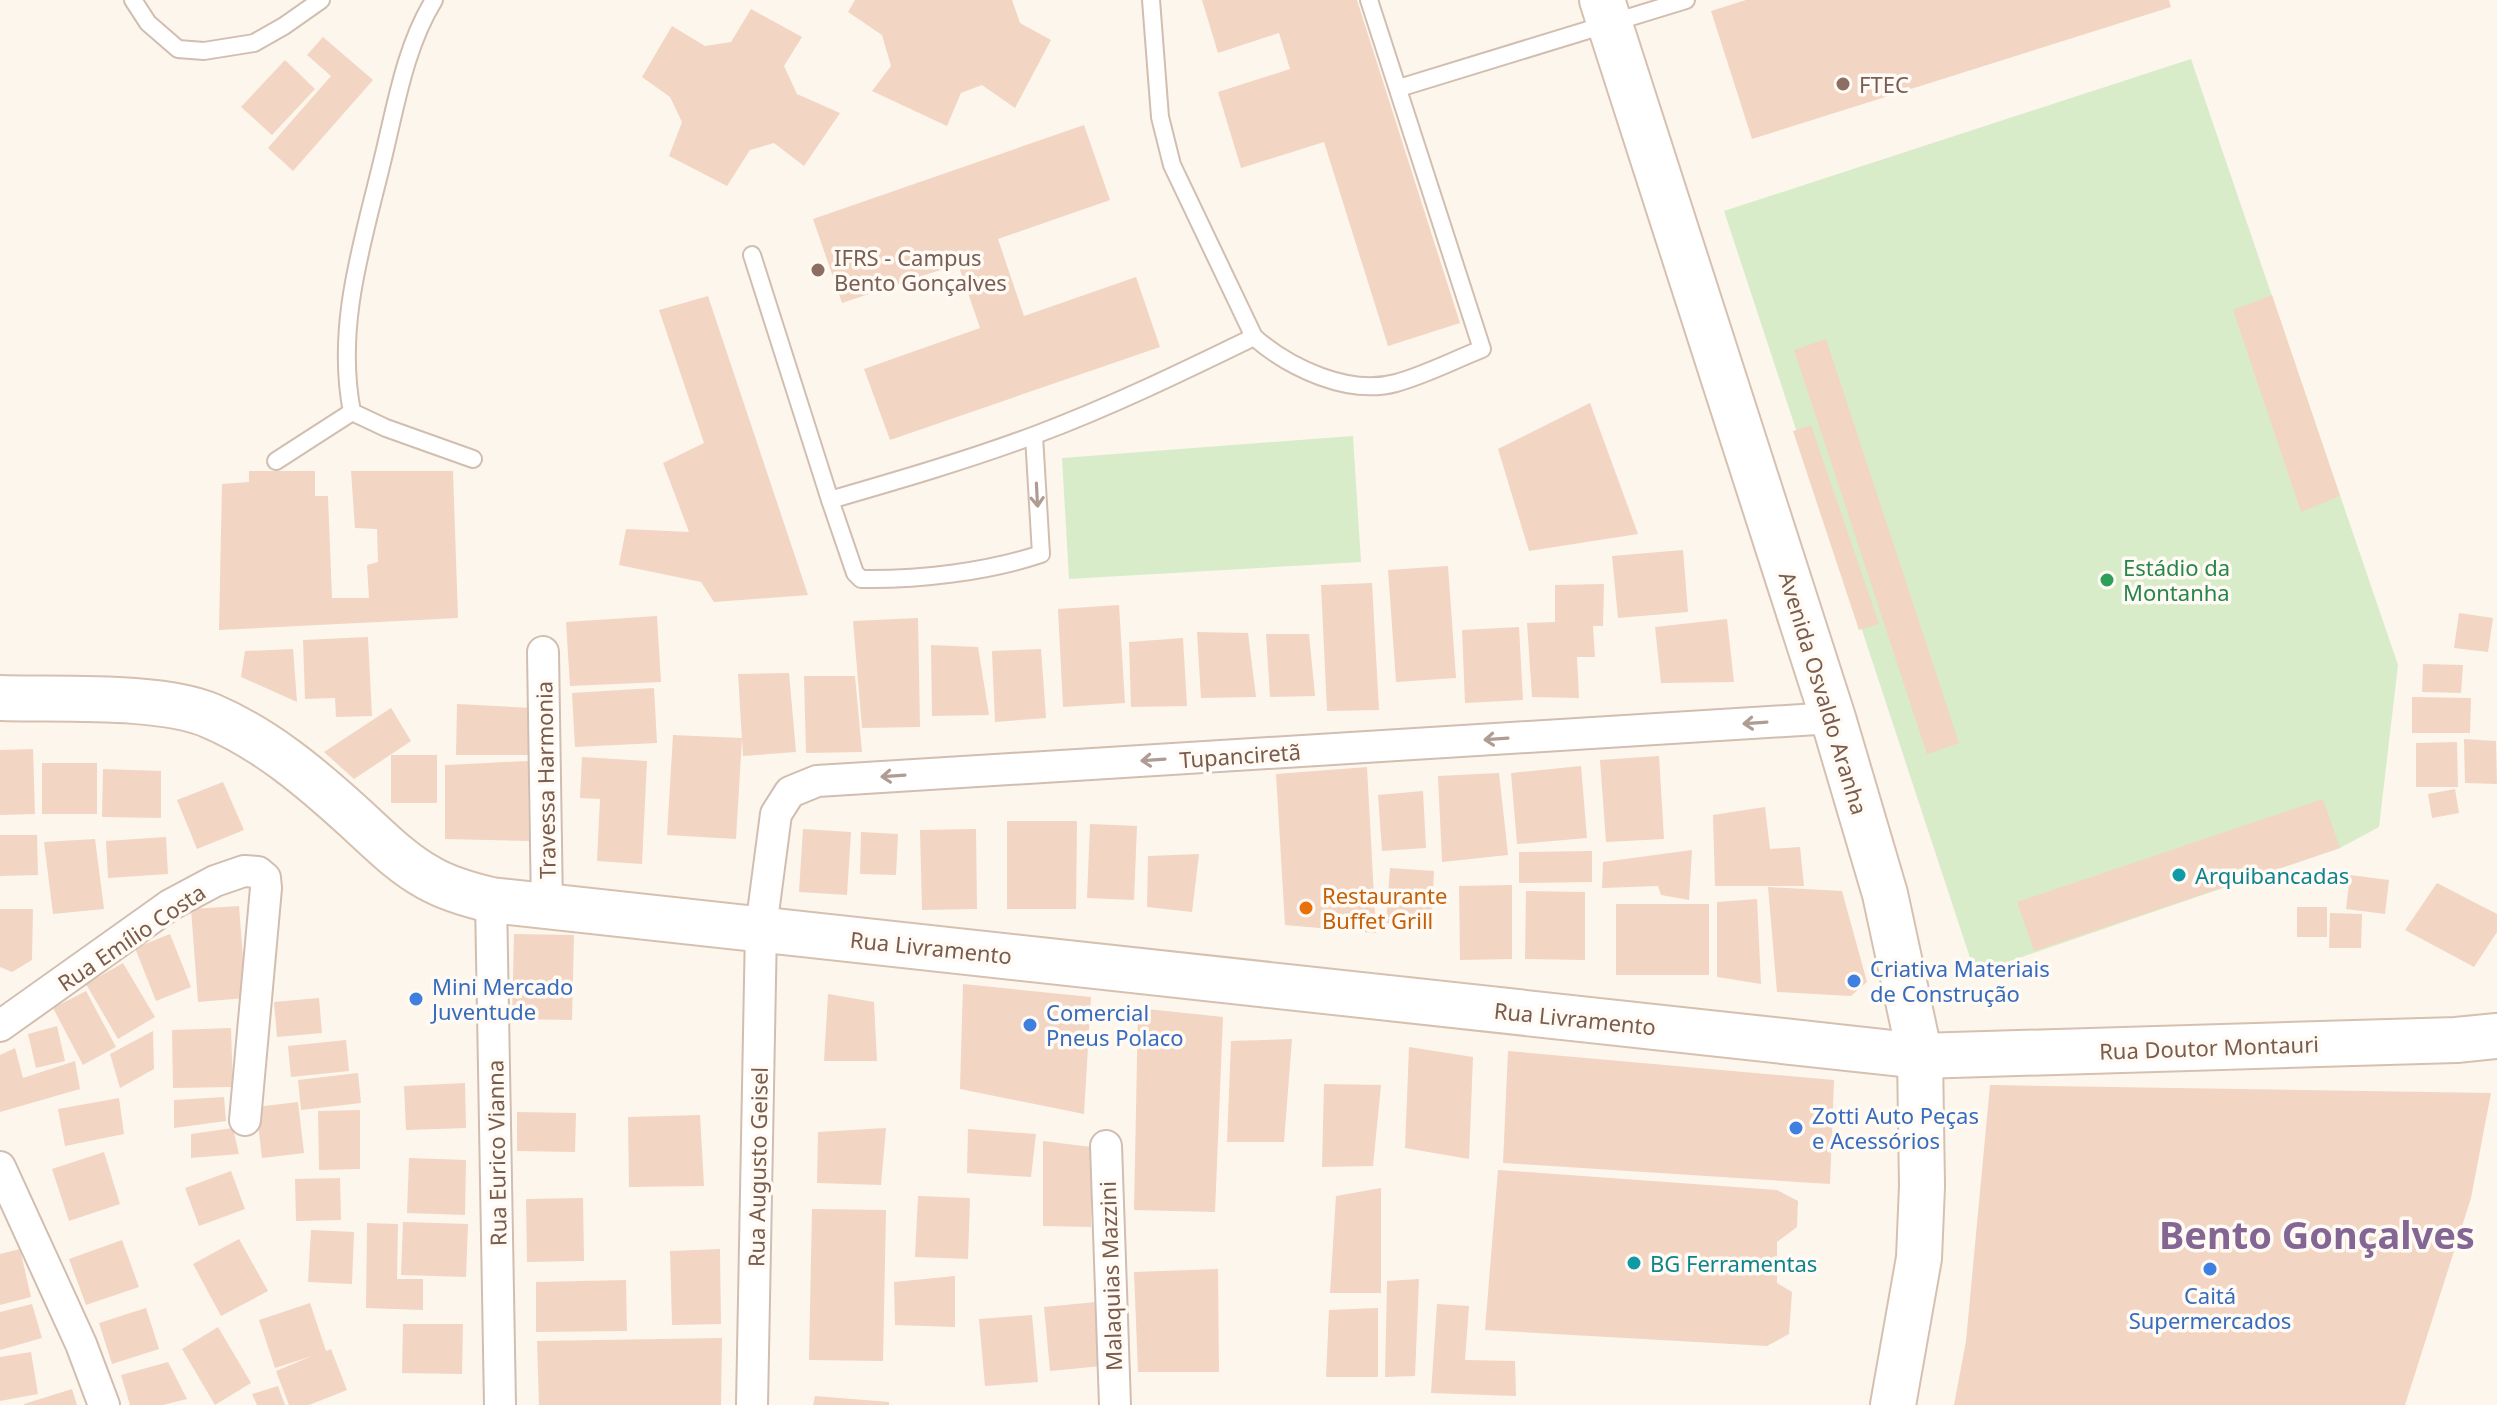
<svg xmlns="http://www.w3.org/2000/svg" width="2497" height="1405" font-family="'Noto Sans',sans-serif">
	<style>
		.green { fill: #d8ecc9 }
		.building { fill: #f3d5c3 }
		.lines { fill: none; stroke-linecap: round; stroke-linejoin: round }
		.service-casing { stroke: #d1beb0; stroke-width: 20 }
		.minor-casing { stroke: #d1beb0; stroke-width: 34 }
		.secondary-casing { stroke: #d6c0b0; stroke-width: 48 }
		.service { stroke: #fff; stroke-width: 16 }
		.minor { stroke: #fff; stroke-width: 30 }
		.secondary { stroke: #fff; stroke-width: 44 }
		.oneway { stroke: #af9d94 }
		.education-dot { fill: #8d6e63; stroke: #fffaf3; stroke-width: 3 }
		.leisure-dot { fill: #2e9e5b; stroke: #fffaf3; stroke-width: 3 }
		.culture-dot { fill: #0f9aa8; stroke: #fffaf3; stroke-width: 3 }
		.food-dot { fill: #e8710a; stroke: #fffaf3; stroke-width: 3 }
		.shop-dot { fill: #3f7fe0; stroke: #fffaf3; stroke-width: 3 }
		.labels { text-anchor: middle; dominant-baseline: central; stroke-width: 7; stroke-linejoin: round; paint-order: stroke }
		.education-label { font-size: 22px; fill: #785e54; stroke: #fffaf3; text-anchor: start }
		.leisure-label { font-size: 22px; fill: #27864d; stroke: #fffaf3; text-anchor: start }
		.street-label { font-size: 22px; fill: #7a5c4d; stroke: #fffaf3 }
		.culture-label { font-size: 22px; fill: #0d838f; stroke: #fffaf3; text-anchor: start }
		.food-label { font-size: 22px; fill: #c56008; stroke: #fffaf3; text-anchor: start }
		.shop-label { font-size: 22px; fill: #366cbe; stroke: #fffaf3; text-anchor: start }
		.town-label { font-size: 38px; font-weight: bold; fill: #846695; stroke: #fffaf3 }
	</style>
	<rect width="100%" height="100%" fill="#fdf6ec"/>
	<g class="green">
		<path d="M2191,59L2398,665L2379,827L2340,848L1975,973L1724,211Z"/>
		<path d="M1353,436L1361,562L1069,579L1062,458Z"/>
	</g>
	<g class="building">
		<path d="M855,0H1012L1020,23L1051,40L1015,108L982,85L961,93L947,126L872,91L891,66L882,35L848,12Z"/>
		<path d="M1202,0H1357L1460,323L1388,346L1324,142L1241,168L1218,92L1290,69L1279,33L1218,53Z"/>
		<path d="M1746,0H2169L2171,7L1752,139L1711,11Z"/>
		<path d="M751,9L802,37L784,66L797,94L840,113L804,166L774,143L750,150L727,186L669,156L682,122L670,97L642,77L672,26L705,46L731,42Z"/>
		<path d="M323,37L373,80L293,171L268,148L331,76L307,55Z"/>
		<path d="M285,60L315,89L272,135L241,107Z"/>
		<path d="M1084,125L1110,200L998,239L1024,316L1136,277L1160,347L890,440L864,369L980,328L958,264L842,303L813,219Z"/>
		<path d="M2272,295L2340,496L2301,512L2233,310Z"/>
		<path d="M708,296L808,595L714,602L701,582L619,565L626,529L689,532L663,463L704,443L659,310Z"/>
		<path d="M1826,339L1959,743L1927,754L1794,350Z"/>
		<path d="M1590,403L1638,534L1529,551L1498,449Z"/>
		<path d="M1811,425L1879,624L1859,630L1793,431Z"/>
		<path d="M249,471H315V496H328L332,598H369L367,565L378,562L377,529L355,528L351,471H453L458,618L219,630L222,484L249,482Z"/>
		<path d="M1683,550L1688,612L1618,618L1612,556Z"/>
		<path d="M1448,566L1456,678L1396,682L1388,570Z"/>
		<path d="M1372,583L1379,710L1327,711L1321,585Z"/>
		<path d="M1604,584L1603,626H1593L1595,657H1577L1579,698L1532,697L1527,623L1555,622V585Z"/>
		<path d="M1119,605L1125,703L1063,707L1058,609Z"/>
		<path d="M2459,613L2493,618L2488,652L2454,648Z"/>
		<path d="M657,616L661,682L570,686L566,622Z"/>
		<path d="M918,618L920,727L862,728L853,621Z"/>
		<path d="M1727,619L1734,682L1661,683L1655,627Z"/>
		<path d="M1519,627L1523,700L1465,703L1462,630Z"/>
		<path d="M1197,632L1248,633L1256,697L1201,698Z"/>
		<path d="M1266,634H1309L1315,696L1270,697Z"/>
		<path d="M368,637L372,716L336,717L335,698L305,699L303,640Z"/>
		<path d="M1183,638L1187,706L1131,707L1129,642Z"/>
		<path d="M931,645L978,647L989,715L932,716Z"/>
		<path d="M293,649L297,702L241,677L245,651Z"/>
		<path d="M1041,649L1046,718L995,722L992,651Z"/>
		<path d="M2423,664L2463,665L2461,693L2422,692Z"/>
		<path d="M789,673L796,752L743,756L738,674Z"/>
		<path d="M804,676H855L862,752L806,753Z"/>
		<path d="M654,688L657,743L575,747L572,693Z"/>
		<path d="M2412,697L2471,698L2470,733H2412Z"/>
		<path d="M457,704L532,708L528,755H456Z"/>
		<path d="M391,708L411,741L354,779L324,752Z"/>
		<path d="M673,735L742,738L736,839L667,835Z"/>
		<path d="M2464,739L2496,741L2497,784L2465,783Z"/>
		<path d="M2457,742L2458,787H2416V743Z"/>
		<path d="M33,749L35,814L0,815V750Z"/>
		<rect x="391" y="755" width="46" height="48"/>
		<path d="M1659,756L1664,839L1606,842L1600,760Z"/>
		<path d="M582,757L647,761L642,864L597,861L600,799L580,798Z"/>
		<path d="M528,761L529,841L445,839V765Z"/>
		<rect x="42" y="763" width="55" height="51"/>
		<path d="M1581,766L1587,838L1517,844L1511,773Z"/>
		<path d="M1367,767L1376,933L1285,925L1276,774Z"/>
		<path d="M103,769L161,771V818L102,817Z"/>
		<path d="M1499,773L1508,855L1442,862L1438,776Z"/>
		<path d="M223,782L244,830L197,849L177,800Z"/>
		<path d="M2455,789L2459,813L2432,818L2428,794Z"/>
		<path d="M1423,791L1426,848L1382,851L1378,795Z"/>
		<path d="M2323,799L2340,848L2034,951L2017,902Z"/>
		<path d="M1765,807L1770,849L1800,847L1804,886H1715L1713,815Z"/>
		<path d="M1007,821H1077L1076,909H1007Z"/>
		<path d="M1090,824L1137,826L1134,900L1087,898Z"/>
		<path d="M803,829L851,832L847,895L799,892Z"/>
		<path d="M976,829L977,909L922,910L920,830Z"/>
		<path d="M861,832L898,834L896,875L860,874Z"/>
		<path d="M0,835H37L38,875L0,876Z"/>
		<path d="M166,837L168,874L108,878L106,841Z"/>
		<path d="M95,839L104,909L53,914L44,842Z"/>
		<path d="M1692,850L1689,900L1661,895L1658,886L1602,888L1603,862Z"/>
		<path d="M1592,851V882L1519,883V852Z"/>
		<path d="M1199,854L1192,912L1147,907L1148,856Z"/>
		<path d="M1390,868L1434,871L1431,925L1386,923Z"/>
		<path d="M2350,875L2389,880L2385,914L2346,909Z"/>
		<path d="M2437,883L2497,914V932L2474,967L2405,930Z"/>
		<path d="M1512,885V959L1460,960L1459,886Z"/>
		<path d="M1768,887L1842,891L1867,982L1851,996L1777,992Z"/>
		<path d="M1526,891L1585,892V960L1525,959Z"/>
		<path d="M1757,899L1761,984L1717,977V902Z"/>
		<rect x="1616" y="904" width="93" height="71"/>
		<path d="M239,906L246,998L198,1002L191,909Z"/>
		<rect x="2297" y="907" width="30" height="30"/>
		<path d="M0,909H33L32,960L12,972L0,967Z"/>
		<path d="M2330,913L2362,914L2361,948H2329Z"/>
		<path d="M170,934L191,987L156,1001L135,948Z"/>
		<path d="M514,934L574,935L572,1020L512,1019Z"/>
		<path d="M123,963L155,1017L118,1039L86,984Z"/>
		<path d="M963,984L1091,997L1084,1114L960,1089Z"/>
		<path d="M86,991L116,1047L83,1065L53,1008Z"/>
		<path d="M828,994L874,1002L877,1061H824Z"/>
		<path d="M319,998L322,1033L277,1037L274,1002Z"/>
		<path d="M1138,1008L1223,1017L1215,1212L1134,1210Z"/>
		<path d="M57,1026L65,1061L36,1068L28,1034Z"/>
		<path d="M231,1028L233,1087L173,1088L172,1030Z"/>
		<path d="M153,1031L154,1069L120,1088L110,1054Z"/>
		<path d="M1292,1039L1284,1142H1227L1231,1041Z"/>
		<path d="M346,1040L349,1071L291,1077L288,1046Z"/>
		<path d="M1409,1047L1473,1057L1469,1159L1405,1148Z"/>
		<path d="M15,1048L23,1078L75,1061L80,1089L0,1112V1055Z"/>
		<path d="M1508,1051L1834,1080L1830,1184L1503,1163Z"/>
		<path d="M358,1073L361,1103L301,1110L298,1080Z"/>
		<path d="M465,1083L466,1128L406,1130L404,1086Z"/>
		<path d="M1324,1084L1381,1085L1373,1166L1322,1167Z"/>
		<path d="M1990,1085L2491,1093L2471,1198L2405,1405H1954L1966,1341Z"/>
		<path d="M224,1097L226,1121L174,1128V1100Z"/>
		<path d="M119,1098L124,1134L65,1146L58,1109Z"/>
		<path d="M298,1102L304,1153L262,1158L256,1107Z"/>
		<path d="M360,1110V1169L319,1170L318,1111Z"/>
		<path d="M517,1112L576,1113L575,1152L517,1151Z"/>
		<path d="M700,1115L704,1186L629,1187L628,1117Z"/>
		<path d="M233,1128L239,1154L191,1158V1134Z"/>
		<path d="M886,1128L881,1185L817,1183L818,1132Z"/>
		<path d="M968,1129L1036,1134L1031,1177L967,1173Z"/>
		<path d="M1043,1141L1091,1147V1227L1043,1226Z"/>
		<path d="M104,1152L120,1204L69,1221L52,1169Z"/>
		<path d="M409,1158L466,1160L465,1215L407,1213Z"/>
		<path d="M1498,1170L1777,1190L1798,1201L1797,1227L1777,1242V1283L1792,1292L1789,1334L1767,1346L1485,1330Z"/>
		<path d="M231,1171L245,1209L199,1226L185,1188Z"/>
		<path d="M340,1178L341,1220L296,1221L295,1179Z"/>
		<path d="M1381,1188V1293H1330L1336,1196Z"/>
		<path d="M918,1196L970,1198L968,1259L915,1257Z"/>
		<path d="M583,1198L584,1261L527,1262L526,1199Z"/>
		<path d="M812,1209L886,1210L883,1361L809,1360Z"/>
		<path d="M403,1222L468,1224L466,1277L401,1275Z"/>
		<path d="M367,1223L398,1224L397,1279H423V1310L366,1308Z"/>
		<path d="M311,1230L354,1232L352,1284L308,1282Z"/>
		<path d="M239,1239L268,1291L221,1316L193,1264Z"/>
		<path d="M122,1240L139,1287L86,1305L69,1259Z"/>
		<path d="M20,1249L31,1297L0,1305V1254Z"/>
		<path d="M720,1249L721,1324L672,1325L670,1251Z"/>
		<path d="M1218,1269L1219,1372H1138L1134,1272Z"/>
		<path d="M955,1276V1327L895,1325L894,1282Z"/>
		<path d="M1419,1279L1415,1376L1385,1377L1387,1281Z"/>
		<path d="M626,1280L627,1331L536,1332V1282Z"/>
		<path d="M1096,1302L1102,1366L1050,1371L1044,1307Z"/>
		<path d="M310,1303L326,1351L331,1349L347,1390L309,1405H289L276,1371L312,1356L275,1368L259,1320Z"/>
		<path d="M32,1304L42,1338L0,1350V1312Z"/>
		<path d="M1437,1304L1469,1306L1465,1360L1515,1361L1516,1396L1431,1393Z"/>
		<path d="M146,1308L159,1349L112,1364L99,1323Z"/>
		<path d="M1378,1308V1377H1326L1329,1310Z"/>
		<path d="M1032,1315L1038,1382L985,1386L979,1319Z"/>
		<path d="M403,1324H463L462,1374L402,1373Z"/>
		<path d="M218,1327L251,1383L215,1405L182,1349Z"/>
		<path d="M722,1338L721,1405H539L537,1341Z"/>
		<path d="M31,1352L38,1394L0,1401V1357Z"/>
		<path d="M168,1362L187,1399L163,1405H130L121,1375Z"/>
		<path d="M278,1386L285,1405H257L252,1394Z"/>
		<path d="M72,1389L77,1405H24V1404Z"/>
		<path d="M815,1396L889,1402V1405H813Z"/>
	</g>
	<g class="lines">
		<defs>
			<g id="service">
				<path d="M133,0L148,23L178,49L204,51L254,43L284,26L321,0"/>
				<path d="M434,0C405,47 396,105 383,158C363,242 335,325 352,412L386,428L473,459"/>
				<path d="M1151,0L1160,117L1172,165L1254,337C1289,368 1349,396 1396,383C1425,375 1454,360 1482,349L1369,0"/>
				<path d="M1399,88L1686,0"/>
				<path d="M752,255L830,500C899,480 968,460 1035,435C1110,407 1182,372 1254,337"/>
				<path d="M276,461L352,412"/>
				<path d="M830,500L855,573L861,579C918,580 987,572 1041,554L1034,436"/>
			</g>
			<g id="minor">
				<path d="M543,652L547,907"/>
				<path d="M491,900L500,1405"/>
				<path d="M0,1026L170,905L215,881L244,871L258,872L265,878L266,888L245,1120"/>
				<path d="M1106,1146L1115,1405"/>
				<path d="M0,1167L81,1344L104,1405"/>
				<path d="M752,1405L761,928L776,814L790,792L817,781L1833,718"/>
			</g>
			<g id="secondary">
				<path d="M1602,0L1833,718L1885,894L1920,1056L1922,1186L1919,1258L1893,1405"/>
				<path d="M0,698C57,700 161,694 211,716C265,739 310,777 354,817C377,838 401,863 429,878C448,889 470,895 491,900L1920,1056L2456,1040L2497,1036"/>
			</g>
		</defs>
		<use href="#service" class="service-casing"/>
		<use href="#minor" class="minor-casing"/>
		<use href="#secondary" class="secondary-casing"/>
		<use href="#service" class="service"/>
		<use href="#minor" class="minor"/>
		<use href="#secondary" class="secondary"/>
	</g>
	<defs><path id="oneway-shaft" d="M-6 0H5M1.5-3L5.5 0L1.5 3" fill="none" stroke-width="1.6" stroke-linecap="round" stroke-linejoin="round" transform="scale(2)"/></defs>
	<g class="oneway">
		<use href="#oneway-shaft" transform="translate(1037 495) rotate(87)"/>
		<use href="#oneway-shaft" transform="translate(1755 723) rotate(176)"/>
		<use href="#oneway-shaft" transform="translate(1496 739) rotate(176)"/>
		<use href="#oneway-shaft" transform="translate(1153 760) rotate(176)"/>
		<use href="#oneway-shaft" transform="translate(893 776) rotate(176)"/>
	</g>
	<g class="education-dot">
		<circle cx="1843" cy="84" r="8"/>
		<circle cx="818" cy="270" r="8"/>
	</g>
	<circle class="leisure-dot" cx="2107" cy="580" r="8"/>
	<g class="culture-dot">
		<circle cx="2179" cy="875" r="8"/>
		<circle cx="1634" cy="1263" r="8"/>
	</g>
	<circle class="food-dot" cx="1306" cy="908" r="8"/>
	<g class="shop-dot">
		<circle cx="1854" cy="981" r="8"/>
		<circle cx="416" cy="999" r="8"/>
		<circle cx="1030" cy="1025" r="8"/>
		<circle cx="1796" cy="1128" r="8"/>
		<circle cx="2210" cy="1269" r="8"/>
	</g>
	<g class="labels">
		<g class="education-label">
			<text x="1859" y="84">FTEC</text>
			<text x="834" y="257">IFRS - Campus<tspan x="834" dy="25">Bento Gonçalves</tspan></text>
		</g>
		<g class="leisure-label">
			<text x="2123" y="567">Estádio da<tspan x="2123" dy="25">Montanha</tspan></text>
		</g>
		<g class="street-label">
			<text transform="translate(1824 693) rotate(73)">Avenida Osvaldo Aranha</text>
			<text transform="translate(1240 755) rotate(-4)">Tupanciretã</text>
			<text transform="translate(545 780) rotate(-91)">Travessa Harmonia</text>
			<text transform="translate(131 937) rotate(-34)">Rua Emílio Costa</text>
			<text transform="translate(931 947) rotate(6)">Rua Livramento</text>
			<text transform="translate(1575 1018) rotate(6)">Rua Livramento</text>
			<text transform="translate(2209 1047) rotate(-2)">Rua Doutor Montauri</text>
			<text transform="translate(496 1153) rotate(-91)">Rua Eurico Vianna</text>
			<text transform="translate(757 1167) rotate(-89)">Rua Augusto Geisel</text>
			<text transform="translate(1110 1276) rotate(-92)">Malaquias Mazzini</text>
		</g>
		<g class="culture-label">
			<text x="2195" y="875">Arquibancadas</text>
			<text x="1650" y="1263">BG Ferramentas</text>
		</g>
		<g class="food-label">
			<text x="1322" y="895">Restaurante<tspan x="1322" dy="25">Buffet Grill</tspan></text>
		</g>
		<g class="shop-label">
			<text x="1870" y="968">Criativa Materiais<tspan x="1870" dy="25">de Construção</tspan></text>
			<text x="432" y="986">Mini Mercado<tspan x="432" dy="25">Juventude</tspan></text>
			<text x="1046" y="1012">Comercial<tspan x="1046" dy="25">Pneus Polaco</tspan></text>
			<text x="1812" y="1115">Zotti Auto Peças<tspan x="1812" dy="25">e Acessórios</tspan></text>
			<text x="2210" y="1295" text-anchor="middle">Caitá<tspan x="2210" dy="25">Supermercados</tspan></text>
		</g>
		<g class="town-label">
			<text x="2317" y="1234">Bento Gonçalves</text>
		</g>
	</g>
</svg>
